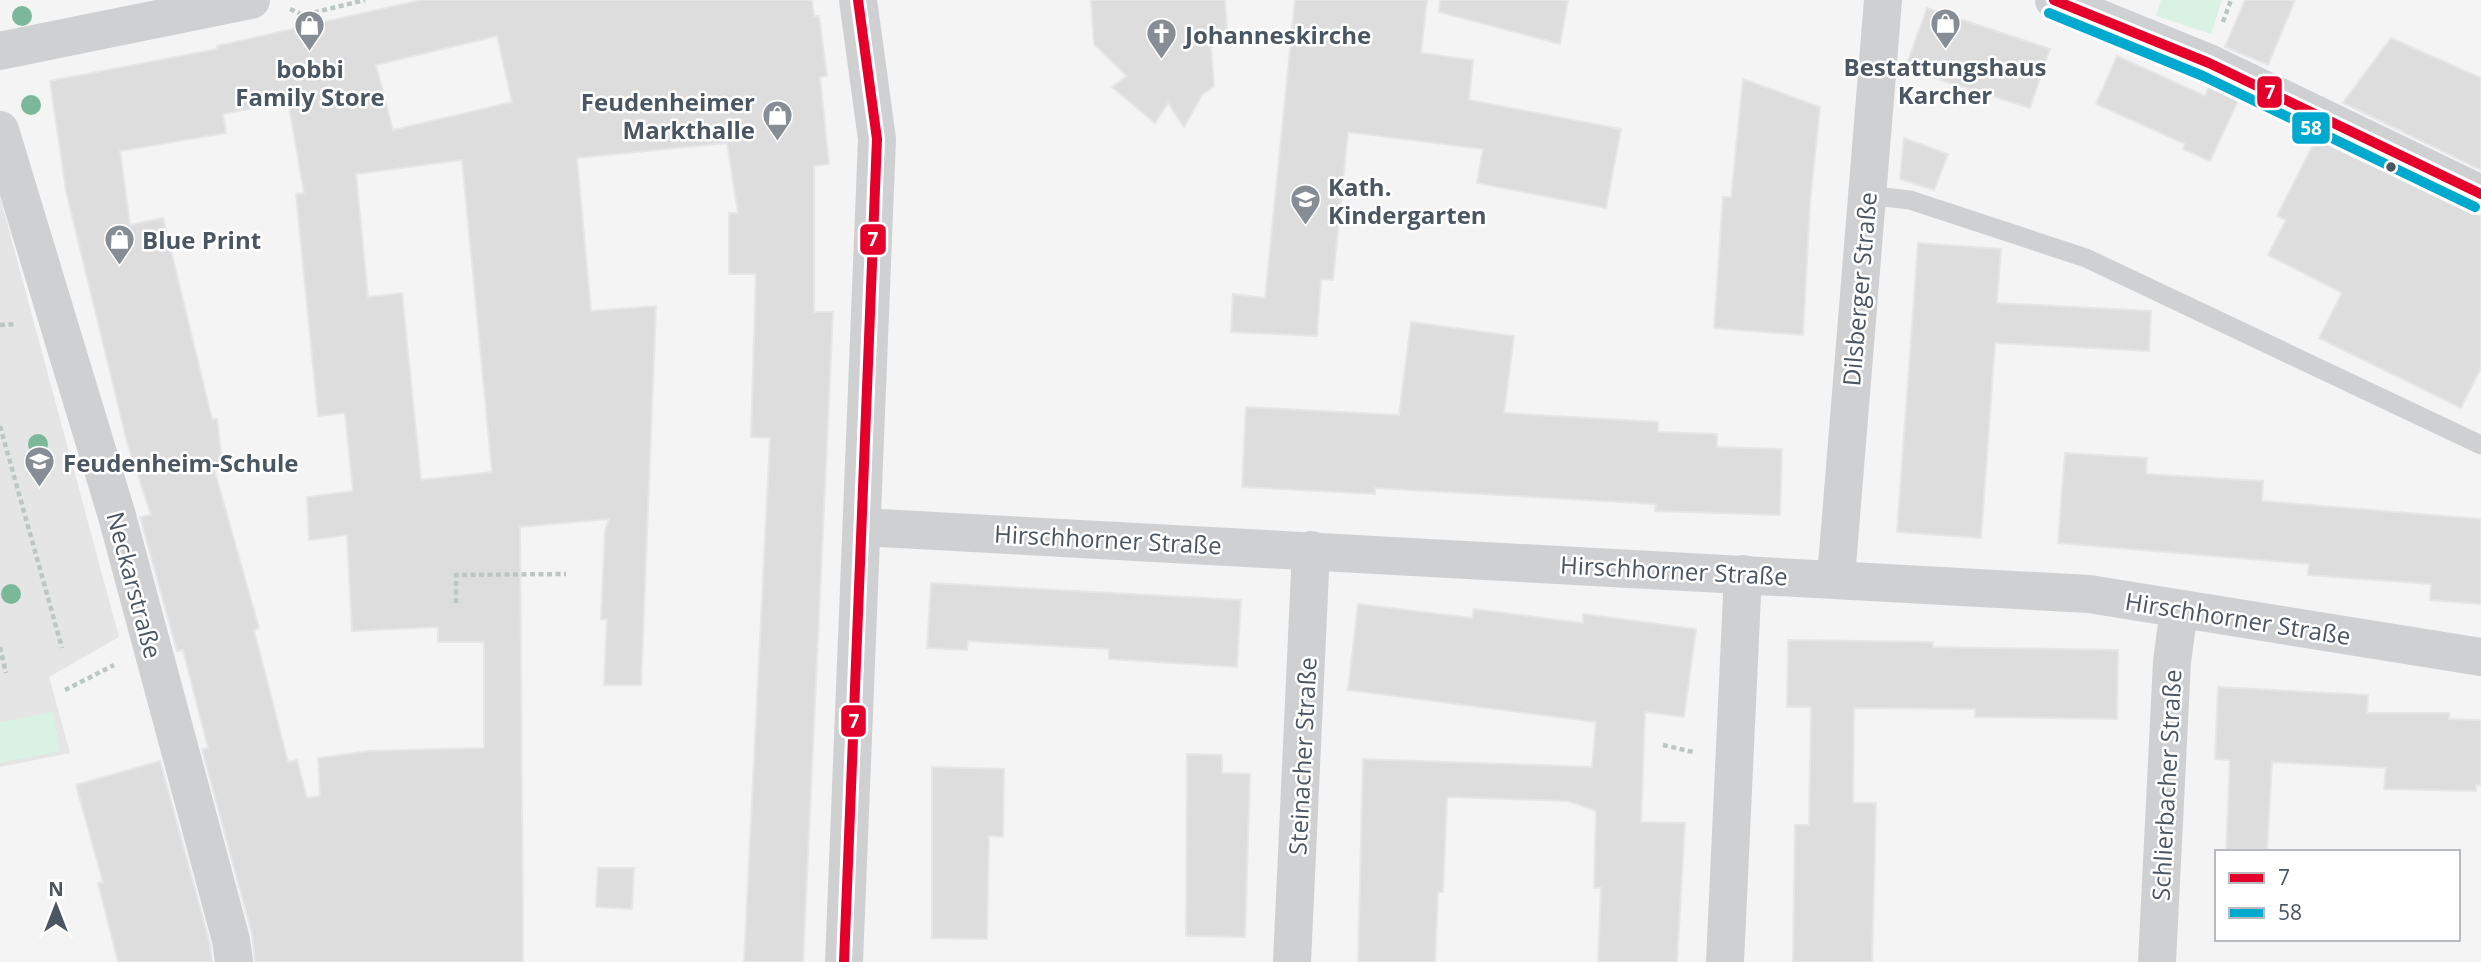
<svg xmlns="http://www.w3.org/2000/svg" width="2481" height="962" font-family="'Open Sans',sans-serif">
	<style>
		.education { fill: #e6e5e6 }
		.green { fill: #d9f2e3 }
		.building { fill: #ddddde; stroke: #e5e6e7; stroke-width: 2; fill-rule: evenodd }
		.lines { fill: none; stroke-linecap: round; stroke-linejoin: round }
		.path { stroke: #bcc7c4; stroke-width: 4.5; stroke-dasharray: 5 3.5; stroke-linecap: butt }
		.service { stroke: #ced0d2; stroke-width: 19 }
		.minor { stroke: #ced0d2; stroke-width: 38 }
		.tertiary { stroke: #ced0d2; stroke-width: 38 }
		.bus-1-casing { stroke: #fff; stroke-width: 16 }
		.bus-2-casing { stroke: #fff; stroke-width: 16 }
		.bus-1 { stroke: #e4002b; stroke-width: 10 }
		.bus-2 { stroke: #00a9ce; stroke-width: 10 }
		.tree { fill: #7ab899 }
		.bus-dot { fill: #4a5661; stroke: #fff; stroke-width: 2.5 }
		.labels { text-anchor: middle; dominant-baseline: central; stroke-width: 5; stroke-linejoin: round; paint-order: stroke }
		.poi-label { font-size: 24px; font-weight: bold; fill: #4a5661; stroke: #fff; text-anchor: start }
		.street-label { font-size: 24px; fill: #4a5661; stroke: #fff }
		.line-badge { stroke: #fff; stroke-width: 2.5 }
		.badge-label { font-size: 19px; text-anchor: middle; font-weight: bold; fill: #fff }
	</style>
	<rect width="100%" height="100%" fill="#f4f4f4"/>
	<path class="education" d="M0,197L119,637L49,677L70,753L0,767Z"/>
	<g class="green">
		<path d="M2161,0H2222L2211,34L2156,16Z"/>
		<path d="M53,712L60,751L0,763V722Z"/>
	</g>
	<g class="building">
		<path d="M421,0H812L814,16H819L827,76L820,77L829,164L814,166V312H833L803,962H744L770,438L751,437L756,274H729V213H738L727,143L577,158L591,311L656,306L641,685H604L607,619H601L605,531L609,519L520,527L523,962H255L252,934L202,749L208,748L183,650L177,651L140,517L151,515L127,442L66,191L50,81L217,49V46ZM497,36L512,102L393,130L376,65ZM288,101L304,193L296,194L318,416L345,413L353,491L307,497L309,540L347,535L352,631L438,627V642H484V748L369,751L318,758L320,796L307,798L297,760L288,762L254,630L259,628L214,469L223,468L217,419H212L163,218L130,225L120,151L226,133L223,114ZM462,160L492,472L421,480L402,293L368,297L356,174Z"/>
		<path d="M1091,0H1225L1227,31L1211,48L1214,86L1202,95L1184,127L1168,103L1155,123L1112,87L1127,76L1094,44Z"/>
		<path d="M1295,0H1427L1421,53L1473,60L1469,100L1621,129L1606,208L1477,183L1483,149L1348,132L1333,280L1321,279L1317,336L1231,332L1233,294L1265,298Z"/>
		<path d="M1440,0H1568L1560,44L1439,12Z"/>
		<path d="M2245,0H2295L2268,65L2225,47Z"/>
		<path d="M1927,8L2050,49L2030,108L1905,69Z"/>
		<path d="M2391,38L2481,78V170L2343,103Z"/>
		<path d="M2117,56L2205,96L2209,87L2238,101L2210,161L2183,149L2185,144L2096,104Z"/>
		<path d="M1743,79L1820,107L1810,203L1803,335L1714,328L1723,197H1731Z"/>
		<path d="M1904,138L1948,154L1934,190L1900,179Z"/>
		<path d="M2316,139L2481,216V368L2461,408L2319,338L2342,293L2268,255L2286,220L2277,216Z"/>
		<path d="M1918,243L2001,249L1997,303L2151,311L2149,351L1995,343L1981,538L1897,532Z"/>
		<path d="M1411,322L1514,336L1504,413L1658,422V432L1717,434V447L1782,449L1780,515L1655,511L1656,504L1375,488V494L1242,487L1246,407L1399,415Z"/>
		<path d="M2065,453L2147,458L2146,474L2263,481L2262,501L2481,519V604L2430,600L2431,584L2308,575L2309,564L2058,543Z"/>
		<path d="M931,583L1241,600L1237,667L1109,659V649L968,641L967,650L927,648Z"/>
		<path d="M1358,604L1472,618L1474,609L1583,623V614L1696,629L1684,717L1645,712L1641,822L1685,823L1677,962H1598L1601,888H1594L1596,811L1568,801L1447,797L1443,892H1438L1435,962H1358L1363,759L1592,767L1596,722L1348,690Z"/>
		<path d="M1788,640L1933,642V647L2118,650L2117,719L1975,717V709L1854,708L1853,803H1876L1872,962H1793L1795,825H1809L1811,707H1787Z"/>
		<path d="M2218,687L2368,695L2367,713H2449V719L2481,720V785H2476V791L2384,789L2386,768L2272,762L2267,852H2226L2230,760L2215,759Z"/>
		<path d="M1187,754L1222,755V773L1250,774L1245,937L1186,936Z"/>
		<path d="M160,761L210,944L212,962H118L98,883L103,882L76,785Z"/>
		<path d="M932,767L1004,769L1003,837L989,836L987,939L932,938Z"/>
		<path d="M598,868H634L632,909L596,907Z"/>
	</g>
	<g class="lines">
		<g class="path">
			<path d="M290,9L303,15L365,0"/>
			<path d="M2223,22L2231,0"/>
			<path d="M0,325L16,324"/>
			<path d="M0,426L62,648"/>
			<path d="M456,603V575L566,574"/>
			<path d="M0,647L6,673"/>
			<path d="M65,690L114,665"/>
			<path d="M1663,745L1693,752"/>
		</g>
		<path class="service" d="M1866,195L1910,200L2086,258L2481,445"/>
		<g class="minor">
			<path d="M0,51L251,0"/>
			<path d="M0,130L117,516L231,940L234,962"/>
			<path d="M862,527L2089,594L2481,657"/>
			<path d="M1836,578L1883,0"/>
			<path d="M844,962L877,139L858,0"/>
			<path d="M1292,962L1311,550"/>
			<path d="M1725,962L1743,574"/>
			<path d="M2157,962L2172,662L2179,609"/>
		</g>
		<path class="tertiary" d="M2054,0L2209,63L2481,194"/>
		<defs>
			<g id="bus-1">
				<path d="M2054,0L2209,63L2481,194"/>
				<path d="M844,962L877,139L858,0"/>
			</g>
			<path id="bus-2" d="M2049,13L2203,76L2475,207"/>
		</defs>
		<use href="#bus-1" class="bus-1-casing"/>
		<use href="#bus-2" class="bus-2-casing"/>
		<use href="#bus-1" class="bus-1"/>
		<use href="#bus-2" class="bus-2"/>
	</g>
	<g class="tree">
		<circle cx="22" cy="16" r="10"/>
		<circle cx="31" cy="105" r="10"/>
		<circle cx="38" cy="444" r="10"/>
		<circle cx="11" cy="594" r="10"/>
	</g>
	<defs>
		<symbol id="shop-pin" viewBox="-11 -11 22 30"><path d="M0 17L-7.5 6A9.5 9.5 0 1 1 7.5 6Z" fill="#868d94" stroke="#fff"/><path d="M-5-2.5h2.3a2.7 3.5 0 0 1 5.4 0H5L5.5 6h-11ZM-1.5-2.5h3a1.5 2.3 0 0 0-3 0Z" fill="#fff"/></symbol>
		<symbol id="church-pin" viewBox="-11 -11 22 30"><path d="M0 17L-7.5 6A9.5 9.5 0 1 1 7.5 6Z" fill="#868d94" stroke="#fff"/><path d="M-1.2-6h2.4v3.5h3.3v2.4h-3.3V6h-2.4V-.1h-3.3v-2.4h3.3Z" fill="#fff"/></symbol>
		<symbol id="school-pin" viewBox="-11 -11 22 30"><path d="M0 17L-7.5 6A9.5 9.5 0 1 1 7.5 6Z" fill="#868d94" stroke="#fff"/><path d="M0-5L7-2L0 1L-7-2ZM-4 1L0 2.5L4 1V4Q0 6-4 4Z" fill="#fff"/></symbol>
	</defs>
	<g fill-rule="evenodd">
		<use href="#shop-pin" x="1928" y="6" width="35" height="47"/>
		<use href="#shop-pin" x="292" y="8" width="35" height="47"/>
		<use href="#church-pin" x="1144" y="16" width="35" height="47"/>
		<use href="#shop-pin" x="760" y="98" width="35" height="47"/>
		<use href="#school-pin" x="1288" y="182" width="35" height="47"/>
		<use href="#shop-pin" x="102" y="222" width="35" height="47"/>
		<use href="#school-pin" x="22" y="444" width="35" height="47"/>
	</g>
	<circle class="bus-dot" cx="2391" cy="167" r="6"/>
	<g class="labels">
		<g class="poi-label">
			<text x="1185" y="34">Johanneskirche</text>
			<text x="1945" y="66" text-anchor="middle">Bestattungshaus<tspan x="1945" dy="28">Karcher</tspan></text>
			<text x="310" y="68" text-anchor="middle">bobbi<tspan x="310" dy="28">Family Store</tspan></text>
			<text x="755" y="101" text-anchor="end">Feudenheimer<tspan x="755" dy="28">Markthalle</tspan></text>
			<text x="1328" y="186">Kath.<tspan x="1328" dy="28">Kindergarten</tspan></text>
			<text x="142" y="239">Blue Print</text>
			<text x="63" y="462">Feudenheim-Schule</text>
		</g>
		<g class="street-label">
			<text transform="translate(1859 289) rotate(-85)">Dilsberger Straße</text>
			<text transform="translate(1108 539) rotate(3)">Hirschhorner Straße</text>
			<text transform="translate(1674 570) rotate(3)">Hirschhorner Straße</text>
			<text transform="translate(135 585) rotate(75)">Neckarstraße</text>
			<text transform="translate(2238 618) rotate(9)">Hirschhorner Straße</text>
			<text transform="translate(1302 756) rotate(-87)">Steinacher Straße</text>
			<text transform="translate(2166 785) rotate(-87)">Schlierbacher Straße</text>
		</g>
	</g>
	<g class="line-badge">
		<rect x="2256" y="75" width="27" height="34" rx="7" fill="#e4002b"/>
		<rect x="2291" y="111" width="40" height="34" rx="7" fill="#00a9ce"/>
		<rect x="859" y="223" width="28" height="33" rx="7" fill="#e4002b"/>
		<rect x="840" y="704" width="27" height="34" rx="7" fill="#e4002b"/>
	</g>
	<g class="badge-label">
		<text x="2270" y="99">7</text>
		<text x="2311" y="135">58</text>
		<text x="873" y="246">7</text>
		<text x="854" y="728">7</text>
	</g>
	<rect x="2215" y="850" width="245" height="91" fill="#ffffff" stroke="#b7bbc0" stroke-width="2"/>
	<rect x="2229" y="873" width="35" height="10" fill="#e4002b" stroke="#b7bbc0" stroke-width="2"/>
	<text x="2278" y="885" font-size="21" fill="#4a5661">7</text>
	<rect x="2229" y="908" width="35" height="10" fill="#00a9ce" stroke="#b7bbc0" stroke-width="2"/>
	<text x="2278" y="920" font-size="21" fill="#4a5661">58</text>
	<g transform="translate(56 906)" stroke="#ffffff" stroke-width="5" paint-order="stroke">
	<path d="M0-5L12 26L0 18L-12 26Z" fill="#4a5661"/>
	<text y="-10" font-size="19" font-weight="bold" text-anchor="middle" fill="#4a5661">N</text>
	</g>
</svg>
